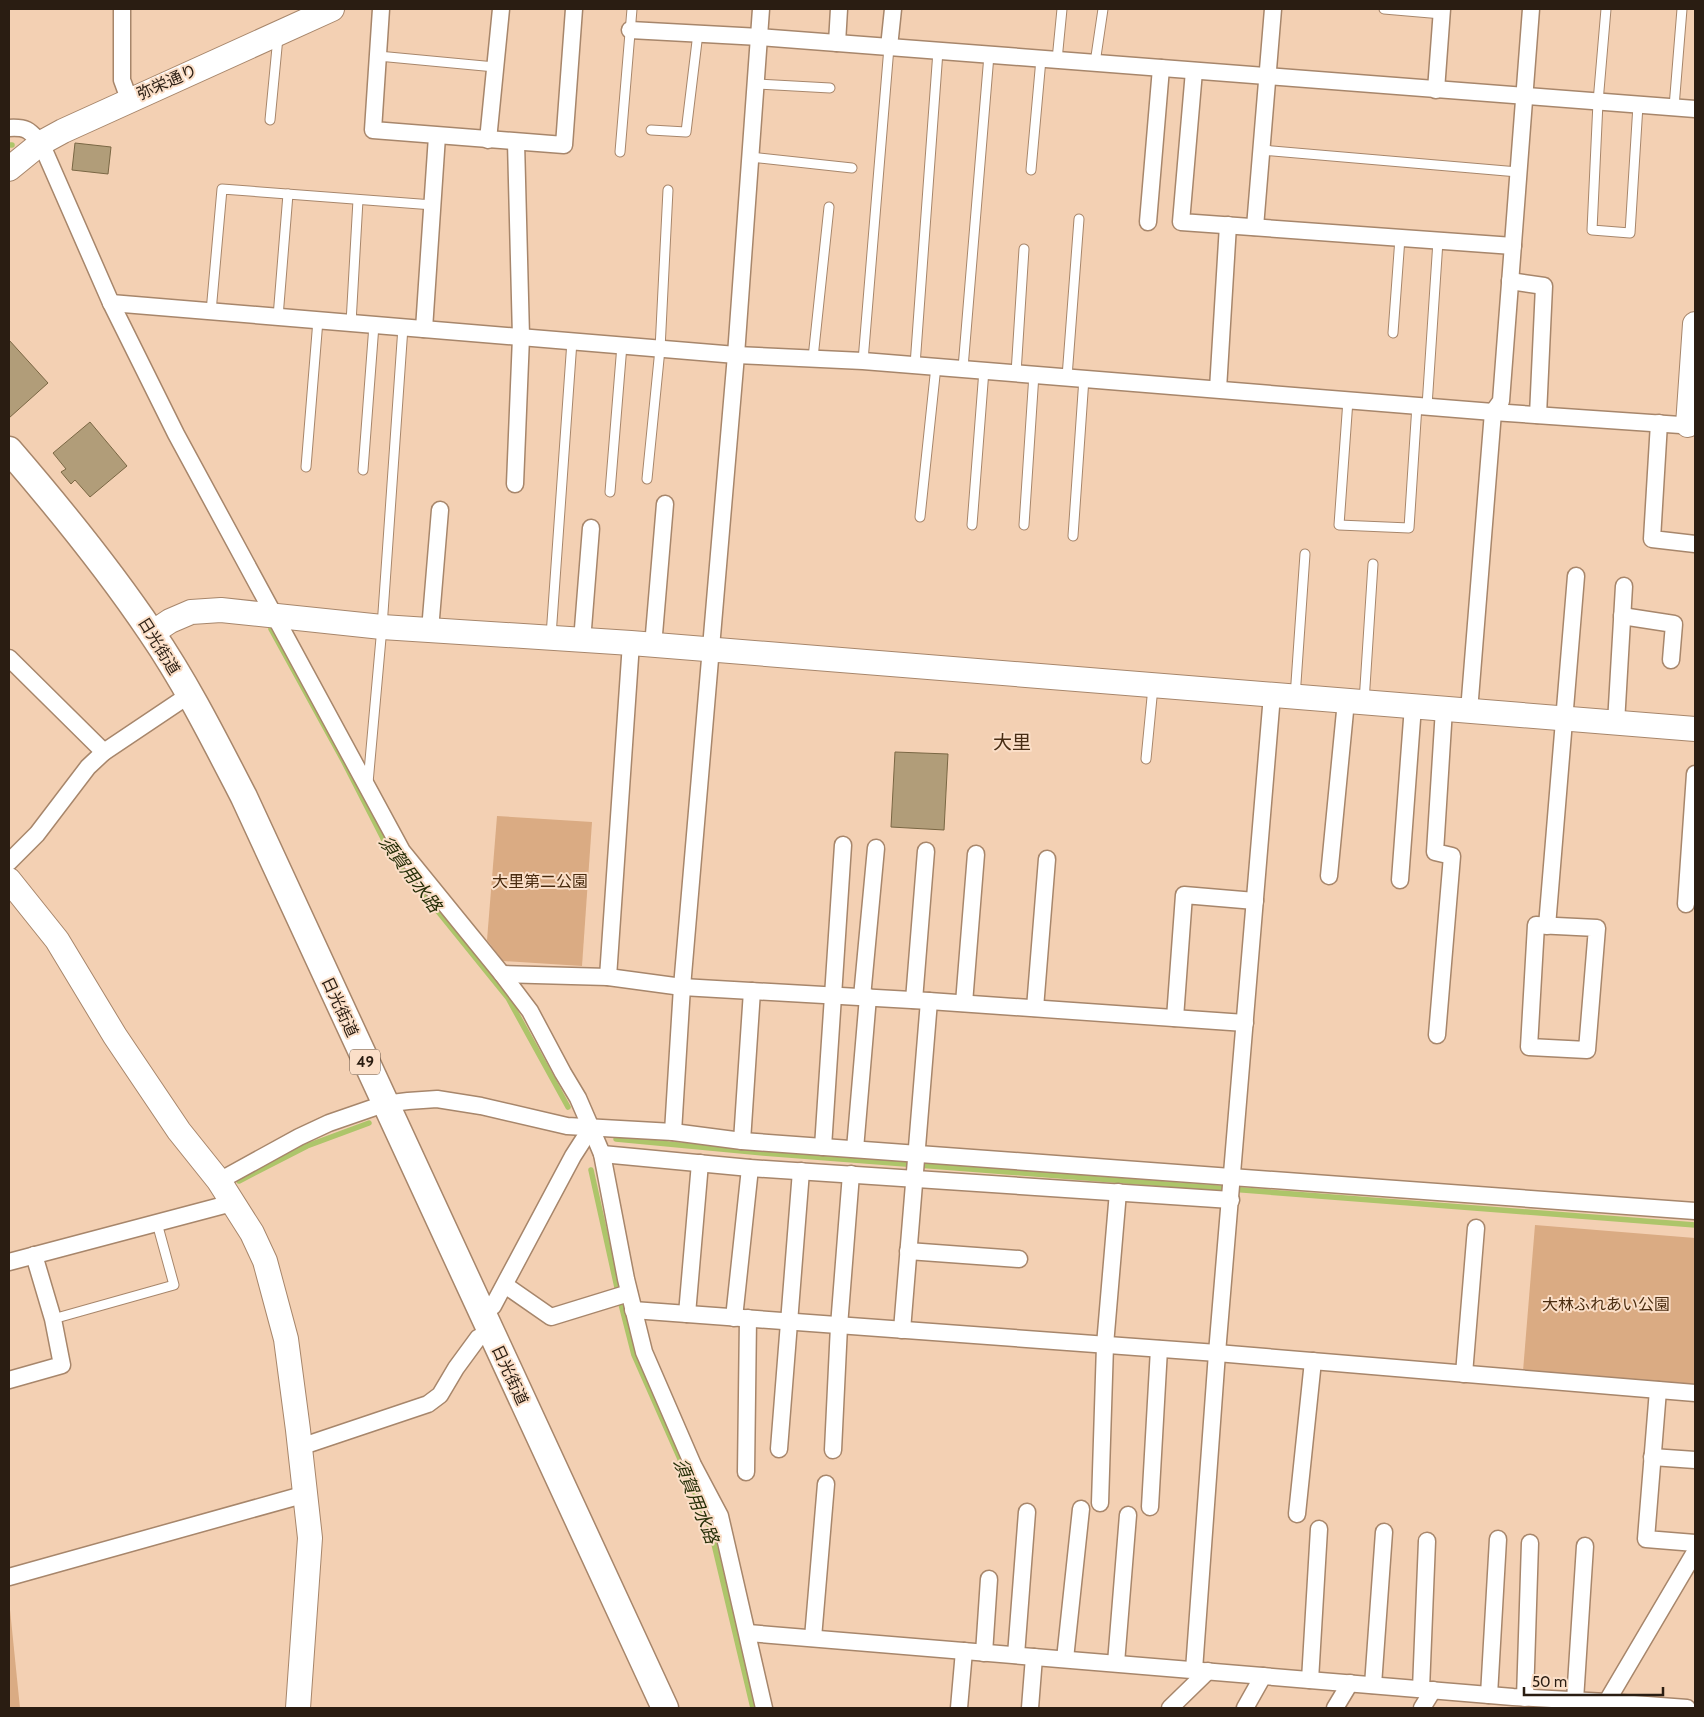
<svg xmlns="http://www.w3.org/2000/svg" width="1704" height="1717" font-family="Cabin,'Noto Sans JP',sans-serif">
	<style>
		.green { fill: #daab83 }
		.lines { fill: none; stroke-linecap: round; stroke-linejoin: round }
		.stream { stroke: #adc56a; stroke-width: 5.5 }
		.building { fill: #b19d79; stroke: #7a6744 }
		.lane-casing { stroke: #a7866b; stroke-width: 11 }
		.street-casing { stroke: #a7866b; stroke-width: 19 }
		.secondary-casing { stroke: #a7866b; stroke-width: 26 }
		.primary-casing { stroke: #a7866b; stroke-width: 29 }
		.lane { stroke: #fff; stroke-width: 9 }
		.street { stroke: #fff; stroke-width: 16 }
		.secondary { stroke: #fff; stroke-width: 24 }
		.primary { stroke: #fff; stroke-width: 26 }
		.labels { text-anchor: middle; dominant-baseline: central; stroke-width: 4; stroke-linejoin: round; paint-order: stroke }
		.shield { fill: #fbdfc8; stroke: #695749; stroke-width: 1 }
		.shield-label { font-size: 15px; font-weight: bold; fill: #2a1d12 }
		.street-label { font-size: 16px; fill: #2a1d12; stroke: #fbdfc8 }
		.park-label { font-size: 16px; fill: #492b0f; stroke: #fbdfc8 }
		.water-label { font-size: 18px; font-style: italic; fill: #262f08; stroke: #fbdfc8 }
		.quarter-label { font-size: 19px; fill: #482d14; stroke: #fbdfc8 }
	</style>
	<rect width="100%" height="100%" fill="#f3d0b3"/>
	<g class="green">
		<path d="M497,816L592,822L582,966L503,961L487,940Z"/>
		<path d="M1535,1225L1695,1238V1384L1523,1371Z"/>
		<path d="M9,1600L20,1708H9Z"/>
	</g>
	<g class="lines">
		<g class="stream">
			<path d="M9,145H12"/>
			<path d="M271,629L344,762L390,852L508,998L568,1107"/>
			<path d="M616,1139L763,1153L1695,1225"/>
			<path d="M591,1170L618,1292"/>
			<path d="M239,1181L307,1146L369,1123"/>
			<path d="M620,1300L634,1355L710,1527L753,1708"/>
		</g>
	</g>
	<g class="building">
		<path d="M75,143L111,147L108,174L72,170Z"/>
		<path d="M9,340L48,383L9,418Z"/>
		<path d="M90,422L127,466L90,497L75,480L71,484L61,472L66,469L53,453Z"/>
		<path d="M895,752L948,754L944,830L891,827Z"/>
	</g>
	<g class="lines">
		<defs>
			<g id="lane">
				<path d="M1384,9L1442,14"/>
				<path d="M1606,9L1598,102L1592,230L1630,233L1638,105"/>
				<path d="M378,56L495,67"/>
				<path d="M1057,60L1062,9"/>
				<path d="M1095,63L1103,9"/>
				<path d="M756,84L830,88"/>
				<path d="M1674,107L1682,9"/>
				<path d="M270,120L278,37"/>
				<path d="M651,130L686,132L698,33"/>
				<path d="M1262,150L1518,172"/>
				<path d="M620,152L632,9"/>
				<path d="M751,157L852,168"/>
				<path d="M1031,170L1041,59"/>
				<path d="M211,312L222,189L433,205"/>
				<path d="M278,317L288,194"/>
				<path d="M351,323L358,200"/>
				<path d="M1393,333L1400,238"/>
				<path d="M813,358L829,207"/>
				<path d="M863,361L889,47"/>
				<path d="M915,365L938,51"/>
				<path d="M963,368L989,55"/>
				<path d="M1016,373L1024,249"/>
				<path d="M1067,377L1079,219"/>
				<path d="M1348,400L1339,525L1409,528L1417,405"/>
				<path d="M1427,406L1438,241"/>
				<path d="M306,467L318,320"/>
				<path d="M363,470L374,325"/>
				<path d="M647,479L660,349L668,190"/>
				<path d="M610,492L622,345"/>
				<path d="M920,517L936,366"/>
				<path d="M972,525L984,370"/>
				<path d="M1024,525L1034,374"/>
				<path d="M1073,536L1084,378"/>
				<path d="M551,636L572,341"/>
				<path d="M1295,697L1305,554"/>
				<path d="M1364,702L1373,564"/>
				<path d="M1146,759L1153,687"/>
				<path d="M368,783L382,627L403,327"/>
				<path d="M53,1319L174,1285L157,1223"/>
			</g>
			<g id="street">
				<path d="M122,9V80L129,99"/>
				<path d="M381,9L373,130L564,145L574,9"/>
				<path d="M630,30L760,37L1695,109"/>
				<path d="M837,43L839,9"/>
				<path d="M889,47L893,9"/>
				<path d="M1194,71L1181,222L1513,246"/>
				<path d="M1436,90L1442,9"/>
				<path d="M9,128C27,127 29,130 41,143L111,303L176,434L402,851L502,974L530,1011L563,1073L578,1098L591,1128L573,1156L493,1306L481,1312"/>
				<path d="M488,140L501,9"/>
				<path d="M1148,222L1161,68"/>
				<path d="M1255,227L1273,9"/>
				<path d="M1510,281L1544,286L1538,415"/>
				<path d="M111,303L736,355L863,361L1493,412L1695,426"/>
				<path d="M424,329L437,136"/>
				<path d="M1218,389L1228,225"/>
				<path d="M1659,423L1652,539L1695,544"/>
				<path d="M515,484L521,337L516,142"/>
				<path d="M1622,616L1674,624L1671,660"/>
				<path d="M430,630L440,510"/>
				<path d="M582,641L591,528"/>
				<path d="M653,646L665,504"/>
				<path d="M9,658L104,752"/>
				<path d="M1469,711L1493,412L1501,401L1531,9"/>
				<path d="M1616,723L1624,586"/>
				<path d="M9,862L37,834L88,767L104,752L189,695"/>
				<path d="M1329,876L1346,701"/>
				<path d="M1400,880L1413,706"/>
				<path d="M1686,904L1695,774"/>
				<path d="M1536,925L1597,928L1587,1050L1529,1047Z"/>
				<path d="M1547,926L1576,576"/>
				<path d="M502,974L608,977L682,987L929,1001L1245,1023"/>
				<path d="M608,977L631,643"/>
				<path d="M862,997L876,848"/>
				<path d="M914,1000L926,851"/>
				<path d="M964,1003L976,854"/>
				<path d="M1035,1008L1047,859"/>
				<path d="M1175,1018L1184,895L1255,901"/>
				<path d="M1437,1035L1452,856L1435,852L1444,709"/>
				<path d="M591,1128L602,1154L626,1279L644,1352L693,1465L720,1516L764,1708"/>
				<path d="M673,1132L682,987L736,355L761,9"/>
				<path d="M742,1141L752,991"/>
				<path d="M823,1147L843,845"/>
				<path d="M855,1149L868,997"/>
				<path d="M602,1154L750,1168L1231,1200"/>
				<path d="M219,1181L299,1137L329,1123L384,1104L408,1101L437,1099L481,1106L567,1126L673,1132L742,1141L1695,1211"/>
				<path d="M908,1251L1019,1259"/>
				<path d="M9,1262L232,1203"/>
				<path d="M505,1285L551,1317L629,1293"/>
				<path d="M633,1310L1217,1353L1695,1393"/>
				<path d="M687,1314L700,1163"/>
				<path d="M734,1318L750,1168"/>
				<path d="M902,1330L929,1001"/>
				<path d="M1464,1374L1476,1228"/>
				<path d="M9,1380L62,1365L53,1319L34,1255"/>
				<path d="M1658,1390L1646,1539L1695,1543"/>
				<path d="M300,1447L428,1404L440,1395L456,1368L478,1338L490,1332"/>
				<path d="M779,1449L801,1171"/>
				<path d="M833,1450L839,1326L851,1174"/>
				<path d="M1652,1457L1695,1460"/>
				<path d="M746,1472L748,1318"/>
				<path d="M1100,1503L1105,1345L1118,1192"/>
				<path d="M1150,1507L1159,1349"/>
				<path d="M1297,1514L1313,1361"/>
				<path d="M9,1577L306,1494"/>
				<path d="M748,1633L1513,1697L1607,1702L1687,1708"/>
				<path d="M813,1638L826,1484"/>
				<path d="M984,1653L989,1579"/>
				<path d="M1016,1655L1027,1512"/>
				<path d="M1065,1659L1081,1509"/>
				<path d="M1116,1663L1128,1515"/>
				<path d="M1194,1670L1217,1353L1272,695"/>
				<path d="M1310,1680L1319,1529"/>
				<path d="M1373,1685L1384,1532"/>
				<path d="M1421,1689L1427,1541"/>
				<path d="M1489,1695L1498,1539"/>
				<path d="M1525,1698L1530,1543"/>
				<path d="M1575,1700L1585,1546"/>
				<path d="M959,1708L964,1651"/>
				<path d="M1030,1708L1034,1657"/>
				<path d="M1170,1708L1208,1671"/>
				<path d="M1245,1708L1263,1676"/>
				<path d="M1335,1708L1350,1683"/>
				<path d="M1422,1708L1433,1690"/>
				<path d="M1603,1708L1695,1552"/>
			</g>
			<g id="secondary">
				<path d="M9,169L41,143L63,131L332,9"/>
				<path d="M1688,425L1695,324"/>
				<path d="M152,633L170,621L191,612L221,610L382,627L631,643L1695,729"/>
				<path d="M9,880L57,940L115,1036L179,1131L219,1181L252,1233L265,1261L286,1339L298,1430L310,1538L298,1708"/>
			</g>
			<path id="primary" d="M9,450C59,508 108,568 151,632C186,683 215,741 244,797L665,1708"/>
		</defs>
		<use href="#lane" class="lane-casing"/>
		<use href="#street" class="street-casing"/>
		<use href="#secondary" class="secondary-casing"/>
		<use href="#primary" class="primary-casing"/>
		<use href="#lane" class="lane"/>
		<use href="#street" class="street"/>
		<use href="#secondary" class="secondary"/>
		<use href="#primary" class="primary"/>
	</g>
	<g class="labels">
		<rect class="shield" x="350" y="1049.5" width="30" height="25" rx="4"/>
		<g class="shield-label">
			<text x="365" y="1062">49</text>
		</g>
		<g class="street-label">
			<text transform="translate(167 82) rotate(-24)">弥栄通り</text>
			<text transform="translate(159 646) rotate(58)">日光街道</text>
			<text transform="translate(340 1007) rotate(65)">日光街道</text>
			<text transform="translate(510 1375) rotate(65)">日光街道</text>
		</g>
		<g class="park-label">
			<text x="540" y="881">大里第二公園</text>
			<text x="1606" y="1304">大林ふれあい公園</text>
		</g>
		<g class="water-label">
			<text transform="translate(410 874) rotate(53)">須賀用水路</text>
			<text transform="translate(696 1501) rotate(68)">須賀用水路</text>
		</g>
		<g class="quarter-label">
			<text x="1012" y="742">大里</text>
		</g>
	</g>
	<rect width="1704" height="1717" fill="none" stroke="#2a1d12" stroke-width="20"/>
	<path d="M1524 1687v8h139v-8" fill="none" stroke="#2a1d12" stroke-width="2.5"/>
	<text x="1532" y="1687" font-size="15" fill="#2a1d12" stroke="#fbdfc8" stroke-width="4" paint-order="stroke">50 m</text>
</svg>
